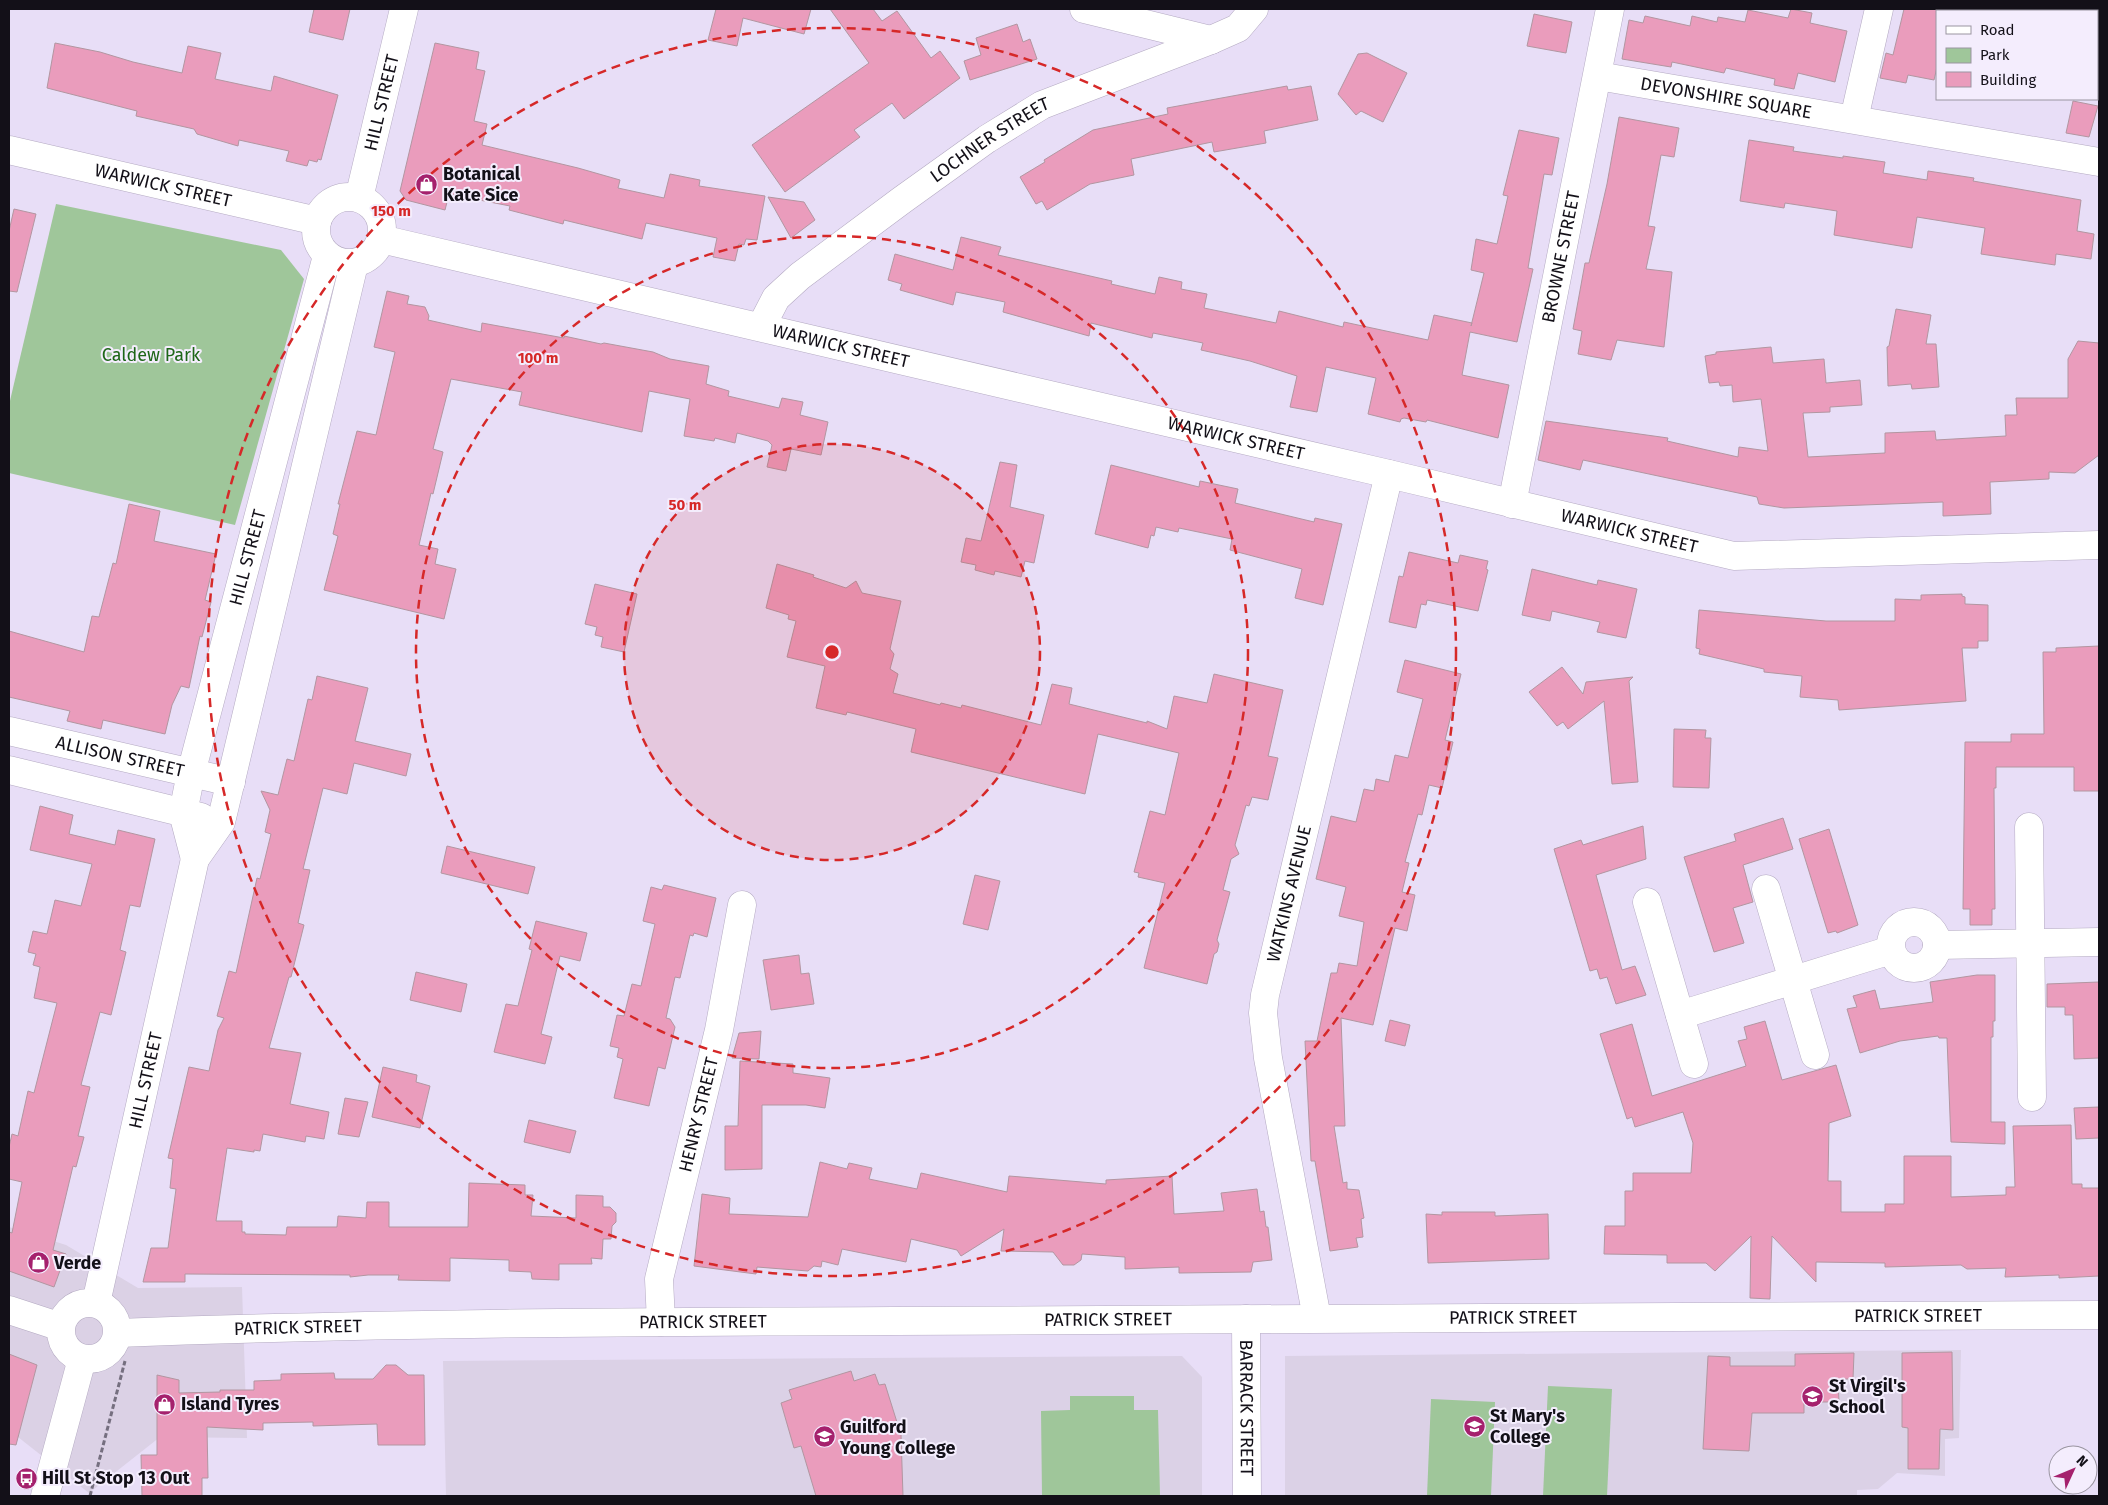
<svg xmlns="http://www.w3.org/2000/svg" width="2108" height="1505" font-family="'Fira Sans',sans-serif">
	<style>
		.commercial { fill: #dbd1e5 }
		.education { fill: #dbd1e6 }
		.green { fill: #9fc69a }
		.building { fill: #ea9cbc; stroke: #b296a1 }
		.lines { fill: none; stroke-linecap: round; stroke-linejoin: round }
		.minor-casing { stroke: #b4aac2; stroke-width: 29 }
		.path { stroke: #756f7f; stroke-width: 3; stroke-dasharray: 5 2.5; stroke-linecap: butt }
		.minor { stroke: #fff; stroke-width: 28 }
		.ring { fill: none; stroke: #d62828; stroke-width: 2.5; stroke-dasharray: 9 6 }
		.labels { text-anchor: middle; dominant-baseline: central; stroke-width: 4; stroke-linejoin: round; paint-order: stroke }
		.street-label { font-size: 18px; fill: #131018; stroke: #f4edfd }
		.poi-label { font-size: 18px; font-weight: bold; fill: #131018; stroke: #f4edfd; text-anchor: start }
		.park-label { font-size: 18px; fill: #1d6617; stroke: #f4edfd }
		.centre { fill: #d62828; stroke: #f4edfd; stroke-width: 2.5 }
		.ring-label { font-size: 15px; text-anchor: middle; font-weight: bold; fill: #d62828; stroke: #f4edfd; stroke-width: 4; stroke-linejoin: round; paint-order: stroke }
	</style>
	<rect width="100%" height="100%" fill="#e8def7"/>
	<path class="commercial" d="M9,1227L66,1245L138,1288L242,1287L247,1438L160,1437L89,1493L18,1437L9,1434Z"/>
	<g class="education">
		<path d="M1961,1350L1959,1438L1945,1439V1476L1897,1473L1878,1489L1857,1490V1496H1285V1356Z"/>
		<path d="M1182,1356L1202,1377V1496H446L443,1361Z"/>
	</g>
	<g class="green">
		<path d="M56,204L281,250L304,279L235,525L9,473V405Z"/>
		<path d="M1548,1386L1612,1389L1607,1496H1543Z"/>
		<path d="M1070,1396H1134V1410H1158L1160,1496H1042L1041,1411L1070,1410Z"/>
		<path d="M1431,1399L1495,1402L1491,1496H1427Z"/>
	</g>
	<g class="building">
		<path d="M314,9H350L343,40L309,32Z"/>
		<path d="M716,9H811L804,34L743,18L737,46L708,40Z"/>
		<path d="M830,9H873L882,21L897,11L931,58L940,51L960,78L904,119L892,103L854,130L860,137L785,192L752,145L869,63Z"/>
		<path d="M1791,9L1812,13L1810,23L1847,31L1835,82L1798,73L1794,89L1774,85L1775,79L1726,68L1724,73L1672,62L1671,67L1622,59L1629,20L1643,23L1645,16L1690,26L1692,16L1717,22L1718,17L1745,22L1748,10L1788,18Z"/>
		<path d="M1904,9H1937V67L1934,80L1908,75L1906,83L1880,78L1886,53L1893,55Z"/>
		<path d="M1534,14L1572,22L1566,53L1527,46Z"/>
		<path d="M1017,24L1023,42L1030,39L1037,59L970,80L964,61L981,55L976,38Z"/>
		<path d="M55,43L100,52L133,62L182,73L188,46L221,53L215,79L271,91L274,76L338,95L321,160L318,159L317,162L309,160L307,166L286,161L289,151L239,140L238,146L197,134L194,129L136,116L137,111L47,88Z"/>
		<path d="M435,43L479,52L476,69L485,71L474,121L487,124L482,145L578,168L620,180L618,188L664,198L670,174L700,180L699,186L765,196L757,240L746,239L744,245L739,244L735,261L713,257L717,238L646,223L642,239L564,220L563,224L509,210L510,206L449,194L445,210L406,200L400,191Z"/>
		<path d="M1367,53L1407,73L1383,122L1361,111L1356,115L1338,94L1358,54Z"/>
		<path d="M1287,86L1288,90L1311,86L1318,120L1264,131L1266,143L1214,152L1212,142L1131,159L1134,175L1090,184L1047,210L1042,201L1036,204L1020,177L1045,162L1044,160L1093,130L1168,114L1167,108Z"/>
		<path d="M2073,101L2098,106L2089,137L2066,133Z"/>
		<path d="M1619,117L1679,128L1674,157L1661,155L1648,226L1655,227L1646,269L1672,272L1664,347L1617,340L1611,360L1578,354L1582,331L1573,329L1585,263H1589L1607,184Z"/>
		<path d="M1519,130L1559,138L1552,175L1544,174L1528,268L1533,269L1517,342L1470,332L1462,375L1509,385L1498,438L1427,420L1426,422L1404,418L1401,419L1400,422L1368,414L1376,378L1326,367L1317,412L1290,407L1297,376L1250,361L1201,350L1203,343L1153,333L1152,338L1091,323L1089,336L1003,312L1005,302L956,292L953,305L900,290L902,284L888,280L895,254L953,270L961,237L1001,247L998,255L1112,281L1111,284L1155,294L1159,277L1182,282L1181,289L1207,294L1204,308L1276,323L1279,311L1343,327L1344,322L1428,340L1434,315L1472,323L1471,326L1484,273L1471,270L1476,239L1497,244L1508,196L1503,195Z"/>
		<path d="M1749,140L1794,147L1793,151L1843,158V156L1885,162L1883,173L1927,180L1928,171L1974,178L1973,181L2081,200L2077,231L2094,234L2091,259L2056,254L2055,265L1981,254L1985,228L1917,217L1912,248L1834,235L1837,211L1785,203L1784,208L1740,201Z"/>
		<path d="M768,197L804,202L815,220L791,238Z"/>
		<path d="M14,209L36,214L17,292L9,291V231Z"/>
		<path d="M387,291L409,296L407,304L425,307L429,316L428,320L481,332L482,323L564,338V336L601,344L604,343L653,352L670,359L709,366L706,384L729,391L728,396L779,408L782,398L803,402L800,415L828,422L821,455L791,449L786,471L767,467L772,445L768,441L737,433L735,443L715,438L714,441L684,436L690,399L649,391L642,432L519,405L522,392L451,379L433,449L443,452L433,494L431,493L419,545L438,549L435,564L456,569L444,619L324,590L338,536L333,534L340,504H338L357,431L376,435L395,352L374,347Z"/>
		<path d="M1896,309L1931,315L1926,344H1936L1939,387L1912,389L1911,384L1888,386L1887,347L1889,346Z"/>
		<path d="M2078,341L2099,343V455L2075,473L2049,472V479L1990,482L1991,514L1943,516V502L1784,508L1759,504L1757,497L1583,460L1580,470L1538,460L1546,421L1668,438L1667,441L1738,457L1739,447L1768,451L1761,399L1733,402L1732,385L1720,386L1719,382L1709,383L1705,356L1716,354V352L1771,347L1773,363L1824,359L1826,383L1860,380L1862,405L1830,407V412L1803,413L1808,457L1885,453V433L1935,431L1936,440L2006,436L2005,415H2017L2016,398H2068V359Z"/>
		<path d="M1000,462L1017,465L1010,507L1044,515L1034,563L1025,561L1021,577L995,571L994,575L975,570L976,565L961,562L966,538L981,541Z"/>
		<path d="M1111,465L1199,487L1200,481L1238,489L1235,503L1314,522L1315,518L1342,524L1323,605L1295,598L1302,569L1230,550L1232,539L1179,528L1178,532L1156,527L1154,536L1151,535L1148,548L1095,534Z"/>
		<path d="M129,504L160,511L154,541L216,554L205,600L211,602L202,637L200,636L189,688L181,686L172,705L165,734L103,720L101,729L67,721L70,711L9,697V631L84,652L92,616L99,617L113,563L116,564Z"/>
		<path d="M1409,552L1458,563L1460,555L1488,561L1486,569L1488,570L1478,611L1427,600L1426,605L1421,604L1416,628L1389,622L1399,576L1403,577Z"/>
		<path d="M777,564L814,575L813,577L846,588L856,581L862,593L901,601L890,649L894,654L890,669L898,674L893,693L940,705L941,703L961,708L962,705L1041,725L1052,684L1072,688L1069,704L1147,723V721L1167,729L1174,696L1207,703L1214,674L1283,690L1269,752L1268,756L1278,758L1268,800L1252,797L1249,806L1246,805L1235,845L1239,854L1231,859L1223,890L1230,892L1217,940L1219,944L1217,952L1214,954L1207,984L1144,968L1165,883L1138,877L1139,873L1134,872L1150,811L1165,815L1179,753L1098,734L1085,794L911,752L916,729L847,712L846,715L816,708L825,666L787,657L796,621L788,619L789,615L766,608Z"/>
		<path d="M1532,569L1597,585L1598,580L1637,589L1626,638L1597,632L1600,622L1552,611L1550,621L1522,615Z"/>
		<path d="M595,584L637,594L624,652L601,647L603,637L595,635L597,627L585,624Z"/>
		<path d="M1962,594V596L1965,597V604L1988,605V641H1978V648H1962L1966,701L1839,710L1838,700L1800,697L1802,676L1764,672V669L1699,654L1700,649L1696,648L1699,610L1826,621H1895V599L1921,600V595Z"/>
		<path d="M2099,646V791H2074V767H1996V788H1994L1995,909H1992V925H1970V909H1963L1965,742H2011V734H2044L2043,652H2056V648Z"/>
		<path d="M1405,660L1461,674L1445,740L1453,742L1442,788L1429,785L1422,815L1418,814L1405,862L1409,863L1402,892L1415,895L1407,931L1395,928L1373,1025L1341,1018L1345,1126H1334L1343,1183L1347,1182V1189L1359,1190L1364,1218L1361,1219L1363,1237L1356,1238L1358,1247L1330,1251L1315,1161H1311L1305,1041H1317L1331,973H1337L1339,963L1357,966L1364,922L1339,916L1346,887L1316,879L1331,816L1356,822L1364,789L1374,791L1376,779L1389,782L1395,755L1408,758L1423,699L1397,692Z"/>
		<path d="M1562,667L1583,694L1586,682L1633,677L1629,681L1638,782L1612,784L1604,701L1568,729L1563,722L1557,726L1529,692Z"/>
		<path d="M317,676L368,688L355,741L411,754L406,776L354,763L347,794L323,788L303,869L310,870L298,923L304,925L291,977H289L269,1048L301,1053L290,1104L329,1112L324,1139L306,1136L305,1142L263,1134L260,1151L254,1150V1152L227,1148L216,1221H242V1232H245V1234L286,1235L287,1227H337L338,1216L366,1218L367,1202H389V1227H468L469,1183L525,1185V1195H533L531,1216L576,1218V1195L603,1196V1207H610L616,1213V1222L612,1226L611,1239H603L602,1259L591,1258L592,1264H559V1280L532,1279L531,1272L509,1271V1260L450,1258V1281L398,1280L399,1275H368L350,1277V1275L185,1274V1282H143L151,1248H168L176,1189L170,1188L173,1159L168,1158L189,1067L209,1071L218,1030L224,1018L217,1016L229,971L236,973L257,878L260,879L271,834L265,832L270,810L261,791L278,795L287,759L294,761L308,699L312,700Z"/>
		<path d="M1674,729L1706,730L1705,738H1711L1709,788L1673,787Z"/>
		<path d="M40,806L73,815L69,834L115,845L118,830L155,839L140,907L130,905L120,950L126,952L111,1015L100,1012L81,1085L90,1087L78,1136L84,1137L76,1167L73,1166L53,1250L66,1254L54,1287L9,1271V1232L12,1233L22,1182L9,1179V1147L12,1134L18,1136L28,1091L34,1093L57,1003L34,998L40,967L33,965L36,954L28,952L33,931L47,934L55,900L81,906L92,864L30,850Z"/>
		<path d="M1783,818L1793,849L1743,865L1753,902L1733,908L1744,943L1714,952L1684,857L1736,841L1734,834Z"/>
		<path d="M1643,826L1646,859L1596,875L1622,970L1635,966L1646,995L1616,1004L1607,977L1600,979L1597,969L1590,971L1554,849L1581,840L1583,845Z"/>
		<path d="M1829,829L1858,925L1837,933L1836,931L1828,933L1799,839Z"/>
		<path d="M447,846L535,867L528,894L441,873Z"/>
		<path d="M975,875L1000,881L988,930L963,924Z"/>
		<path d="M664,885L716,898L707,937L694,933L693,936L690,935L680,978L675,977L666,1018L670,1019L675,1027L665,1069L658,1067L649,1106L614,1098L623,1059L617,1057L619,1048L610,1046L617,1015L624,1016L632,984L641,986L655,924L643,921L651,887L662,890Z"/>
		<path d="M536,921L587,933L580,961L560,956L541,1034L552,1037L545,1064L494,1052L506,1004L518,1006L532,950L529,949Z"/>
		<path d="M799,955L801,974L809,973L814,1004L771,1010L763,960Z"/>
		<path d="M416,972L467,984L461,1012L410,1000Z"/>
		<path d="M1977,975H1995V1021H1993V1037H1991V1122H2005V1144L1951,1142L1947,1038H1939L1938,1036L1900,1041L1860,1053L1847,1009L1857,1007L1853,996L1875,990L1880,1009L1933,1002L1930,982Z"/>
		<path d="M2099,982V1058L2074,1059L2073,1015H2065V1007H2047V984Z"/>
		<path d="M1390,1020L1410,1025L1405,1046L1385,1041Z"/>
		<path d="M1765,1021L1782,1080L1836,1065L1851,1116L1829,1123L1828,1181H1841V1212H1885V1204H1904V1156H1951V1197L2006,1195V1187H2015L2013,1126L2071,1125L2072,1184H2082V1188H2099V1276L2059,1278V1275L2005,1277L2006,1268L1967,1269L1961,1265L1885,1267V1263L1816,1262V1282L1772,1236L1770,1299L1750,1298L1751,1236L1715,1271L1706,1263H1667V1255L1604,1254L1605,1226H1625V1191H1633V1173H1691L1693,1143L1683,1112L1635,1127L1632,1117L1627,1119L1600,1034L1632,1024L1652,1096L1746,1066L1738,1041L1747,1039L1744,1027Z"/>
		<path d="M761,1031L759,1059L732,1058L739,1033Z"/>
		<path d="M740,1061L793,1064V1073L830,1078L825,1108L806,1105H762V1169L725,1170V1126H738Z"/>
		<path d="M383,1067L417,1075L416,1082L430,1086L420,1128L372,1117Z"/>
		<path d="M345,1098L368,1102L359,1137L338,1134Z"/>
		<path d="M2099,1107V1138L2076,1139L2074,1108Z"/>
		<path d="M529,1120L576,1131L570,1153L524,1142Z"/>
		<path d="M820,1162L847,1169L849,1163L872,1168L869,1179L917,1189L921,1173L1007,1192L1009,1176L1106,1184V1180L1172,1176L1174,1214L1224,1211L1221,1193L1257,1189L1260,1212L1264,1211L1266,1227H1268L1272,1260L1253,1262L1251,1272L1179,1273V1267L1125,1269V1257L1082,1254L1081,1260L1074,1265H1063L1053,1252L1001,1251L1004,1229L961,1256L957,1250L911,1239L906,1262L842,1249L838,1265L822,1261L821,1267L814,1266L808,1271L757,1267L756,1274L694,1266L702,1194L730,1198L729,1214L808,1217Z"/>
		<path d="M1442,1212H1495V1216L1548,1214L1549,1259L1428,1263L1426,1214L1442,1215Z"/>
		<path d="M1952,1352L1953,1430L1940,1429L1939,1469H1908V1428L1902,1427V1353Z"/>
		<path d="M1854,1353L1853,1379H1838L1839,1402H1804V1413H1752L1749,1451L1703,1449L1708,1356L1730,1357V1366H1795V1354Z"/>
		<path d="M9,1354L37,1365L16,1445L9,1444Z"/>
		<path d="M386,1365H396L408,1375H424L425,1445H378L377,1424L313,1426V1422L263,1423V1430L207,1427L208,1478H202V1496H142L141,1455H157V1375L179,1380V1393L220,1392V1390H254V1381L281,1380V1374L334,1373L335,1379H373Z"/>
		<path d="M851,1371L854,1381L875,1374L879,1385L885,1384L901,1435L903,1496H816L801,1446L794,1448L781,1403L792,1399L789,1390Z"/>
	</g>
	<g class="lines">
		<defs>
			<g id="minor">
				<path d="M1084,9L1211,40"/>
				<path id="s1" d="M1598,76L2099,162"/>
				<path d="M1854,119L1879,9"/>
				<path id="s2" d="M9,150L317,221"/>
				<circle cx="349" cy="230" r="33"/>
				<path id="s3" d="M359,198L404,9"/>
				<path id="s4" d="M381,239L1389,474L1734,556L2099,545"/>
				<path id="s5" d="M761,327L776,298L800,276L902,200L987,139L1042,105L1211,40L1238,28L1254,9"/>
				<path id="s6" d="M1512,504L1610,9"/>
				<path id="s7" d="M9,731L231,782"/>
				<path d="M9,770L201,817"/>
				<path d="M2029,827L2032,1097"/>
				<path id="s8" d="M195,859L183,813L191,773L327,256"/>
				<path d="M1766,889L1815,1055"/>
				<path d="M1647,902L1694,1064"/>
				<circle cx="1914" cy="945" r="23"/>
				<path d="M1937,945L2099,942"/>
				<path d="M1680,1015L1891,950"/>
				<circle cx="89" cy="1331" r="28"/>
				<path id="s9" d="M96,1303L195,859L221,822L354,264"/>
				<path d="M9,1310L61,1327"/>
				<path id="s10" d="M1317,1318L1268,1058L1263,1013L1265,995L1389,474"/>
				<path id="s11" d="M1246,1319L1247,1496"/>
				<path id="s12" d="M661,1322L659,1279L719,1030L742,905"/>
				<path id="s13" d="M118,1333C376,1323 635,1322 894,1321C1296,1318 1698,1317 2099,1315"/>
				<path d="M45,1496L82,1359"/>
			</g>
		</defs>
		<use href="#minor" class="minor-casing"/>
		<path class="path" d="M90,1496L125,1361"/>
		<use href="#minor" class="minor"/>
	</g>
	<circle cx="832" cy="652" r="208" fill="#d62828" fill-opacity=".12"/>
	<g class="ring">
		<circle cx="832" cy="652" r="208"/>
		<circle cx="832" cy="652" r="416"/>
		<circle cx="832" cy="652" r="624"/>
	</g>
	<defs>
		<symbol id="shop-disc" viewBox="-11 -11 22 22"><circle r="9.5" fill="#a5216d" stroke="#f4edfd"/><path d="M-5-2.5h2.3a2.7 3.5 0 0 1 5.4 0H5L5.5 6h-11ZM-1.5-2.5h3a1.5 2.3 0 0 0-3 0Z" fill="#fff"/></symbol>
		<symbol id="school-disc" viewBox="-11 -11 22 22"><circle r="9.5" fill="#a5216d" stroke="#f4edfd"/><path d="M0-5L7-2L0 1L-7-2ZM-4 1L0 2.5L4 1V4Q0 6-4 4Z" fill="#fff"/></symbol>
		<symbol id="bus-disc" viewBox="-11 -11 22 22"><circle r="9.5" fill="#a5216d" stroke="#f4edfd"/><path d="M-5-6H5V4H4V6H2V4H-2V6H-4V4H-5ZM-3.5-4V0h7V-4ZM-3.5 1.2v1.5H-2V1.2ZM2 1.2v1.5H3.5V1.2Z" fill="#fff"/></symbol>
	</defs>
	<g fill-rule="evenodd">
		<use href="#shop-disc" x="414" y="172" width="25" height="25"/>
		<use href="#shop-disc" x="26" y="1250" width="25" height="25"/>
		<use href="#school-disc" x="1800" y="1384" width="25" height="25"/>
		<use href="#shop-disc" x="152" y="1392" width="25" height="25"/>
		<use href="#school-disc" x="1462" y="1414" width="25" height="25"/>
		<use href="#school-disc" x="812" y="1424" width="25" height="25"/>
		<use href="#bus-disc" x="14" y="1466" width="25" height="25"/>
	</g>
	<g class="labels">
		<g class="street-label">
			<text stroke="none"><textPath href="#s1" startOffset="130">DEVONSHIRE SQUARE</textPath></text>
			<text stroke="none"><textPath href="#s3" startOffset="98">HILL STREET</textPath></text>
			<text stroke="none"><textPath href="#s5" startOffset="299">LOCHNER STREET</textPath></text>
			<text stroke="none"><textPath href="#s2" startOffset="158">WARWICK STREET</textPath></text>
			<text stroke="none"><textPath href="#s6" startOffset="252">BROWNE STREET</textPath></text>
			<text stroke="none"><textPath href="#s4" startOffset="472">WARWICK STREET</textPath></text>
			<text stroke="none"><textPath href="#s4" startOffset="878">WARWICK STREET</textPath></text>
			<text stroke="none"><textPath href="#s4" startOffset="1282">WARWICK STREET</textPath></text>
			<text stroke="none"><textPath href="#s8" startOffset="311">HILL STREET</textPath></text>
			<text stroke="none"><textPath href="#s7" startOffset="114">ALLISON STREET</textPath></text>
			<text stroke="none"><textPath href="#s10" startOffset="432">WATKINS AVENUE</textPath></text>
			<text stroke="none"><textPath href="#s9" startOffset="228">HILL STREET</textPath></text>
			<text stroke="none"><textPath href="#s12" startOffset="212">HENRY STREET</textPath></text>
			<text stroke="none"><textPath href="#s13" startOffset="1800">PATRICK STREET</textPath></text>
			<text stroke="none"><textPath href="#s13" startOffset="1395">PATRICK STREET</textPath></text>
			<text stroke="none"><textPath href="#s13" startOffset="990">PATRICK STREET</textPath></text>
			<text stroke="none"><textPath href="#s13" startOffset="585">PATRICK STREET</textPath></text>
			<text stroke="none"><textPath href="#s13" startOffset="180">PATRICK STREET</textPath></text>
			<text stroke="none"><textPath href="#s11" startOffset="89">BARRACK STREET</textPath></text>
		</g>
		<g class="poi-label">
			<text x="443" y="174">Botanical<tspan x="443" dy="21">Kate Sice</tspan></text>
			<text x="54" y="1263">Verde</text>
			<text x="1829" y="1386">St Virgil's<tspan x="1829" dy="21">School</tspan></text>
			<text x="181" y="1404">Island Tyres</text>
			<text x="1490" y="1416">St Mary's<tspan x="1490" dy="21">College</tspan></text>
			<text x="840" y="1427">Guilford<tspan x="840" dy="21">Young College</tspan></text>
			<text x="42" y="1478">Hill St Stop 13 Out</text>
		</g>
		<g class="park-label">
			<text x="151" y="355">Caldew Park</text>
		</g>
	</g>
	<circle cx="832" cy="652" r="8" class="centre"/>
	<g class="ring-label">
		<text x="391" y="216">150 m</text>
		<text x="538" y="363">100 m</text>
		<text x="685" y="510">50 m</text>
	</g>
	<rect width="2108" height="1505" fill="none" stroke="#131018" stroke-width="20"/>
	<rect x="1936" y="10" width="162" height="90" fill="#f4edfd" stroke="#9a95a1"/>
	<rect x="1946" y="26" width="25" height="8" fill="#ffffff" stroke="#9a95a1"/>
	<text x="1980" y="35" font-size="15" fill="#131018">Road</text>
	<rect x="1946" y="48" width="25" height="15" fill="#9fc69a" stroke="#9a95a1"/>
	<text x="1980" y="60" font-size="15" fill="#131018">Park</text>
	<rect x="1946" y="72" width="25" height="15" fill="#ea9cbc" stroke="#9a95a1"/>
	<text x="1980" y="85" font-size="15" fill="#131018">Building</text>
	<g transform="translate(2073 1470) rotate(46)"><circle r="24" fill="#f4edfd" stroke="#9a95a1"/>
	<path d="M0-4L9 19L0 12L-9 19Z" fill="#a5216d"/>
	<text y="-8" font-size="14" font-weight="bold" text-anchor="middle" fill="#131018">N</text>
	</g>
</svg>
